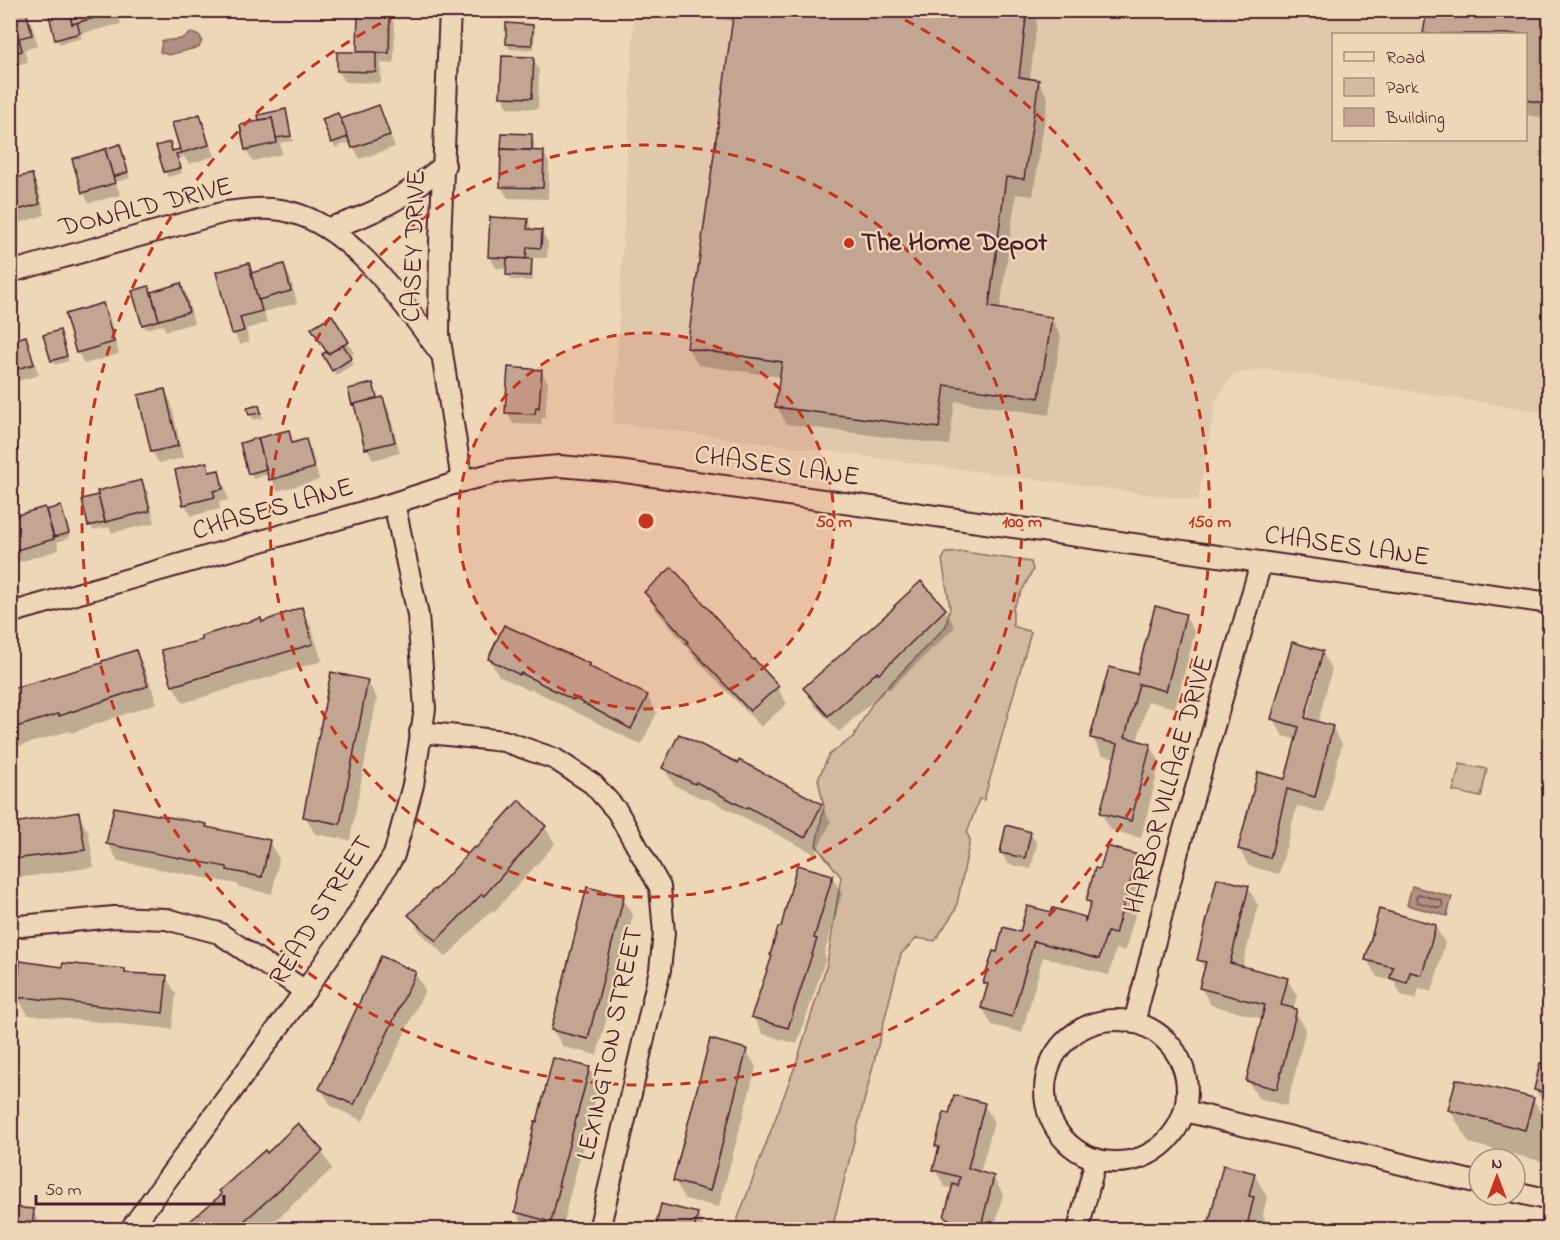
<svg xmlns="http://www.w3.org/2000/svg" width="1560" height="1240" font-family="'Indie Flower',sans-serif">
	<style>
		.built { fill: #e1c8ac; fill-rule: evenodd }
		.green { fill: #d3b9a0; stroke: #8e6c66; stroke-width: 1.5 }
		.water { fill: #af9181; stroke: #87635f; stroke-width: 1.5 }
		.shadow { fill: #0003; fill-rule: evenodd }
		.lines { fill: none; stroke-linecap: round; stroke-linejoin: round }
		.shore { stroke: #724d4d; stroke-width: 1.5 }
		.building { fill: #c2a692; stroke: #4a1f2b; stroke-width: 1.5 }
		.street-casing { stroke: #4a1f2b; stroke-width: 24 }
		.street { stroke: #eed7b7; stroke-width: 20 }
		.ring { fill: none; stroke: #c8321e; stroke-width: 3; stroke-dasharray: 10 8 }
		.poi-dot { fill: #c8321e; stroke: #eed7b7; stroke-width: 2 }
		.labels { text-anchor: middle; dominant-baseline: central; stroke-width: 5; stroke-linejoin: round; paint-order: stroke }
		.street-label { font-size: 27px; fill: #4a1f2b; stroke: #eed7b7 }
		.poi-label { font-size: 27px; font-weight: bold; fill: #4a1f2b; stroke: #eed7b7; text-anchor: start }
		.centre { fill: #c8321e; stroke: #eed7b7; stroke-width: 3 }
		.ring-label { font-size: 18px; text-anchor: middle; font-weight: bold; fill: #c8321e; stroke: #eed7b7; stroke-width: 5; stroke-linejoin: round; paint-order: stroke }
	</style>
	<rect width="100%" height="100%" fill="#eed7b7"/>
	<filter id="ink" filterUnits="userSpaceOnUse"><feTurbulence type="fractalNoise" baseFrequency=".0167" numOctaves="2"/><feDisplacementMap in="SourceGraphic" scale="12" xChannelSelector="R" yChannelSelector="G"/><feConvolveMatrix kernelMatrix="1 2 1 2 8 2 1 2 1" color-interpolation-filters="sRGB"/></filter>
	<g filter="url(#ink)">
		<path class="built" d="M634,11H1549V413L1267,369L1233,375L1216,400L1198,501L614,423ZM1334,34H1526V140H1334Z"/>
		<g class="green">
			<path d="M964,552L1031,562L1033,570L1013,608V626L1031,632L984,800L979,799L967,833L970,840L956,909L935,941L917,938L901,954L832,1229H734L797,1061L827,964L841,877L816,845L824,807L818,779L829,755L853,737L873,702L946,626L950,607L942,560L946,553Z"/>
			<path d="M1460,764L1487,769L1481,797L1453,791Z"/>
		</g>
		<g class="water">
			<path d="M191,33L200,36L202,41L199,47L169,55L160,52L162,41L181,39Z"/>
			<path d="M1412,886L1452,897L1447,916L1407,905Z"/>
		</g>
		<g class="shadow">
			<path d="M25,10L31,22L38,46L24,50L28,62L10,66V14Z"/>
			<path d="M70,10H118L121,24L80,34L82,38L60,44L57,39Z"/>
			<path d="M146,10H180L150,18Z"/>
			<path d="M517,10H549L548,19L521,17Z"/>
			<path d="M694,10H1031L1037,22L1030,80L1038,81L1048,98L1033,196L1016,194L1000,310L1051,318L1061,336L1049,415L955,401L949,445L786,424L777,406L781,377L698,365L688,348L734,21L696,15Z"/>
			<path d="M1429,10H1550V119L1526,115V34H1424Z"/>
			<path d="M389,14L395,26L394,64L381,63V83L345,82L338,70L359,54Z"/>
			<path d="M532,26L535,31L534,50L510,49L507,44Z"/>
			<path d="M533,59L539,70L538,109L508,108L502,96Z"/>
			<path d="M378,107L395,147L360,159L351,142L335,148L324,120L341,121Z"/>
			<path d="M285,111L293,141L280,143L282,154L253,161L246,150L261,122L260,116Z"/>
			<path d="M199,116L215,156L189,164L181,153L183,158L178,160L182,173L168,177L165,172L169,144L173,153L182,150Z"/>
			<path d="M503,134L531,135L534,141V152H543L549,163L548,199L508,198L501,187Z"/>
			<path d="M120,146L130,178L116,182L120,195L89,203L83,192Z"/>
			<path d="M32,176L38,187L45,215L15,224L10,216V181Z"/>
			<path d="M527,220L533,231H541L548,242L547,258H532L533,281L511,280L508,269L496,268L490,257Z"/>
			<path d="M248,265L253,274L283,266L290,277L297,303L264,312L267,323L246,329L249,342L240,345L234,333Z"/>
			<path d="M180,285L187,296L194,323L166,331L163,325L146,329L143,324L148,287L151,293Z"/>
			<path d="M102,305L109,316L119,354L84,364L78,352Z"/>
			<path d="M59,332L69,361L55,365L52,360Z"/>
			<path d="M25,338L39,375L18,381L14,375L10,376V342Z"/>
			<path d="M347,342L354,353L349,356L354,364L336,375L324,355Z"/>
			<path d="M541,371L548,383L545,418H542L541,425L513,424L507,412Z"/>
			<path d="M372,385L378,400L383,398L389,410L400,453L373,460L367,448L353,404Z"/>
			<path d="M164,390L171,402L183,458L159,463L152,452L140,396Z"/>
			<path d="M258,407L263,418L253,420L249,409Z"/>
			<path d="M288,432L295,444L306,441L312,452L319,480L277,491L269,474L253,479L242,444Z"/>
			<path d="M206,464L211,473L218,472L224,483L228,500L219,502L220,509L191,516L185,504Z"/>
			<path d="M141,482L148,493L155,523L112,533L109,527L93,530L90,525L97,497L101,503Z"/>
			<path d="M60,508L70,538L57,542L59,550L16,563L10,553V519Z"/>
			<path d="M646,593L753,663L777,687L787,704L761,727L698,661L656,610Z"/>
			<path d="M301,609L311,626L322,661L183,703L173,686L163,651Z"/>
			<path d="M945,610L955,627L889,690L887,688L839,732L814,705L805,688Z"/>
			<path d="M1185,616L1195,633L1175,708L1148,701L1137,742L1150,745L1160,762L1141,838L1111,830L1101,813L1116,758L1102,755L1092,737Z"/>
			<path d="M136,651L145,669L157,703L71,733L69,731L10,749V691L104,664Z"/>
			<path d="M1322,652L1332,669L1318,723L1332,727L1342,744L1324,813L1297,806L1279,874L1249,866L1239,849L1286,781L1297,740L1283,736L1273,719ZM1318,664H1321L1305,726L1302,725Z"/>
			<path d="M489,659L589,665L591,669L647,696L657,713L641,745L531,689L530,691L499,676Z"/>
			<path d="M367,681L377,698L350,840L315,834L305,816Z"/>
			<path d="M664,768L821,805L831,822L815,854L706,798L705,800L674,785Z"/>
			<path d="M519,802L545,827L555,844L494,912L492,910L446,957L420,932L410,915L436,892Z"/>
			<path d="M78,814L88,831L94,867L10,879V823L14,824Z"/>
			<path d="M206,826L207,828L269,842L279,859L272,894L239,887L237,884L118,861L108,844Z"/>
			<path d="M1030,833L1037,844L1031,869L1008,864L1001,852Z"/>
			<path d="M1137,856L1147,873L1125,951L1116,949L1109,975L1043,957L1022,1033L992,1025L982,1007L988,988L985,983L998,953L1021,934L1052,914L1084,918L1086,923L1091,907L1088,901L1101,871Z"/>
			<path d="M832,876L842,894L824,954L826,958L797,1044L763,1034L753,1017L782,929Z"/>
			<path d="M1248,888L1258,905L1242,968L1287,979L1297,996L1293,1010L1306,1028L1287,1106L1258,1098L1248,1081L1263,1019L1211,1005L1201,988L1205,971L1199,959Z"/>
			<path d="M623,898L633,915L597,1055L563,1047L553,1030Z"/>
			<path d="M1435,926L1445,943L1432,992L1419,988L1416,999L1401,995L1394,981L1377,977L1367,960Z"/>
			<path d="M22,963L64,968L124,971L126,975L166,977L176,994L172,1029L28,1015L18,998Z"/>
			<path d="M415,973L425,990L363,1121L331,1106L321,1089Z"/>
			<path d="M746,1050L756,1067L719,1207L685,1199L675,1181Z"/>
			<path d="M1550,1067V1114L1535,1089Z"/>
			<path d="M589,1068L599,1086L568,1202L563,1230L526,1229L516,1212Z"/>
			<path d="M1533,1099L1550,1128L1544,1162L1469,1143L1450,1110Z"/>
			<path d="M984,1105L994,1122L980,1173L993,1177L1003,1194L994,1230H948L949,1224L946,1217L953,1189L945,1187L935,1170L940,1151L936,1145L950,1116Z"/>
			<path d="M322,1151L332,1169L265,1230H195L191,1222L267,1155Z"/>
			<path d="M1254,1174L1267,1197L1263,1215L1266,1222L1264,1230H1208Z"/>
			<path d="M33,1211L43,1230H10Z"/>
			<path d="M697,1214L706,1230H656Z"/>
		</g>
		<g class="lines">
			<path class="shore" d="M1419,894L1442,901L1443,906L1440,908L1417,902L1416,897Z"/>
		</g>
		<g class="building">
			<path d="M18,10H26L32,35L19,38L22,51L10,54V12Z"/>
			<path d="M69,10L72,24L77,22L80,33L55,40L49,15Z"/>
			<path d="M69,10H115L116,12L72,24Z"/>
			<path d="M734,10H1027L1019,77L1039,80L1024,179L1006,177L989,307L1052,317L1039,398L945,385L939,428L775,407L782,362L687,348Z"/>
			<path d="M1427,10H1550V104L1526,100V34H1423Z"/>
			<path d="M358,12L390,13L389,53L357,52Z"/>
			<path d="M506,23L533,25L532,45L506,44Z"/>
			<path d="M337,52H376V72L337,71Z"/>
			<path d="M502,56L534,57L532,98L500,97Z"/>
			<path d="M379,105L390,135L352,148L341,119Z"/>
			<path d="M286,109L291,136L276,138L272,118L259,120L258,115Z"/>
			<path d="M338,113L348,137L331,143L322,119Z"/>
			<path d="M200,114L209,145L181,153L172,123Z"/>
			<path d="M272,118L277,143L245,150L240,125Z"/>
			<path d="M502,133L532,134V150L501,149Z"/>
			<path d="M170,142L172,151L180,149L181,153L176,154L181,168L164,172L156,146Z"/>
			<path d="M120,144L128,172L113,177L105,149Z"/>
			<path d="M105,149L115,183L82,193L72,159Z"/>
			<path d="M501,149L544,151L543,188L500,187Z"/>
			<path d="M32,174L40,204L10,212V179Z"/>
			<path d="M490,217L528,219L527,229L542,230L541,248L527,247L526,259L488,257Z"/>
			<path d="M507,258L532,259L531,276L506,275Z"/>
			<path d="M249,263L262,311L240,317L244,331L232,334L216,272Z"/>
			<path d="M284,264L291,291L258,300L251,273Z"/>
			<path d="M181,283L189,312L159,320L151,292Z"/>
			<path d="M149,286L159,320L142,325L132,291Z"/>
			<path d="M103,303L114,342L76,353L65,314Z"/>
			<path d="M332,315L349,342L328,354L311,328Z"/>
			<path d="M60,330L67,356L51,361L43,335Z"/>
			<path d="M26,336L34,364L10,371V341Z"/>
			<path d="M343,345L352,358L332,371L322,354L326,352L328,354Z"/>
			<path d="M508,367L542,370L539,408L536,407L535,414L505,413Z"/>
			<path d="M373,383L377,398L352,405L348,389Z"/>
			<path d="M165,389L178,446L151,452L138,395Z"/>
			<path d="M383,397L395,442L365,449L354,404Z"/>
			<path d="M259,405L261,413L249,415L247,408Z"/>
			<path d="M289,430L292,443L306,439L314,468L269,480L258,438Z"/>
			<path d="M258,438L266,469L248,474L240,443Z"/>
			<path d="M207,462L209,472L219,470L223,489L213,491L215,497L183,505L175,470Z"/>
			<path d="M142,480L150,511L105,522L97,491Z"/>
			<path d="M98,495L105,522L88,526L82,499Z"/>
			<path d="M61,506L69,533L54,537L46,510Z"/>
			<path d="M45,507L54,539L10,552V517Z"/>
			<path d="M672,567L753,660L754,659L779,686L750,711L686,643L688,642L644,592Z"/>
			<path d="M921,581L946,609L879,674L877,672L828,716L803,688L895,607L894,606Z"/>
			<path d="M1155,606L1186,614L1166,691L1139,684L1125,737L1151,744L1131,821L1100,813L1118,744L1090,738L1109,667L1137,674Z"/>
			<path d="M302,607L313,644L172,686L161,650L202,640L201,636L261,618L262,622Z"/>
			<path d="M504,625L590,664L588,666L648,695L631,729L574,698L573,700L521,673L520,675L488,659Z"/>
			<path d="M1292,642L1323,651L1305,718L1333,726L1315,797L1287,789L1270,858L1238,849L1258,772L1285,779L1299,727L1271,719Z"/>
			<path d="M136,650L148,686L59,716L58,714L10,729V689L102,663V661Z"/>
			<path d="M331,672L368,680L340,824L303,817Z"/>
			<path d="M679,734L738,763L739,760L822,804L805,838L748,807L747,809L696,782L695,784L662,768Z"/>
			<path d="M519,800L546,826L484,896L482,894L436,941L408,915L434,889L435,890L474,847L476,848Z"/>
			<path d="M114,807L207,824L206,827L270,840L262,877L227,870V867L106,844Z"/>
			<path d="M79,812L85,850L21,858L10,862V821L14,823Z"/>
			<path d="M1006,825L1031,832L1025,858L1000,853Z"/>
			<path d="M1107,846L1138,855L1115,934L1107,932L1099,959L1034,941L1012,1017L981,1008L988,984L983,983L993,951L997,952L1003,927L1020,932L1027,906L1051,912L1053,908L1085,917V922L1091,902L1086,901L1095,868L1100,869Z"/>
			<path d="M797,865L833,875L814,938L817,939L788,1028L751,1017L772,956L770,955L778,927H781Z"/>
			<path d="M1217,878L1249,886L1230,963L1288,978L1281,1005L1297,1009L1277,1089L1246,1081L1265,1005L1199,988L1206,962L1197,960Z"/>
			<path d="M587,887L624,896L588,1039L551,1030Z"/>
			<path d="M1379,909L1436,925L1422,975L1410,972L1407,983L1390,978L1393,967L1365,960Z"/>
			<path d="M381,956L416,972L354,1105L319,1089Z"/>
			<path d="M20,961L62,967L63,963L125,969V973L167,975L163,1013L31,998H17Z"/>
			<path d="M710,1039L747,1049L710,1191L673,1181Z"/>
			<path d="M553,1058L590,1067L558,1186H560L551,1222L515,1212L535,1121L537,1122Z"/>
			<path d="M1540,1063L1550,1065V1094L1534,1090Z"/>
			<path d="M1456,1079L1534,1098L1525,1130L1448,1110Z"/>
			<path d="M954,1095L985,1103L968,1168L994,1176L980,1230H946L949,1219L944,1217L953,1184L958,1186L960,1177L933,1170L939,1147L935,1146L944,1112L949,1114Z"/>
			<path d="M298,1123L323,1151L234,1230H196L189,1222L222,1194L219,1191L265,1150L267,1153Z"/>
			<path d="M1223,1165L1255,1173L1249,1196L1254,1197L1246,1230H1207Z"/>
			<path d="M661,1204L698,1213L694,1230H655Z"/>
			<path d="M10,1207L34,1209L32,1230H10Z"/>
			<path d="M1139,1224L1161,1230H1138Z"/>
		</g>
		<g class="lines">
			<defs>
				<g id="street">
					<path d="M450,10L440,241L439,334L462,481"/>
					<path d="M328,228C377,215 406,195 445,165"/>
					<path d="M10,272L225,212C246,210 268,206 290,212C353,227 404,305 442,355"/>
					<path d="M10,613L394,503L462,481L504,471L559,466L618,471L1550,603"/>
					<path d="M420,732L504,741L555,759L593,784L617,811L660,887L664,933L660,970L599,1230"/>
					<path d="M10,927L114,917L166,919L219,933L305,991"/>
					<circle cx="1116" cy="1091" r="71"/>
					<path d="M1134,1023L1178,851L1261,563"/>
					<path d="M1185,1111L1479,1183"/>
					<path d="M1515,1192L1550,1200"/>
					<path d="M130,1230L305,991L353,922L394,855L413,785L425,709L418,615L394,503"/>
					<path d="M1078,1230L1096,1159"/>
				</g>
			</defs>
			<use href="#street" class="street-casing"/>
			<use href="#street" class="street"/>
		</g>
	</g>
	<circle cx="646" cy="521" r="188" fill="#c8321e" fill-opacity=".12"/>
	<g class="ring">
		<circle cx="646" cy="521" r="188"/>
		<circle cx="646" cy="521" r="376"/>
		<path d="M889 12A564 564 0 1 1 403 12"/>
	</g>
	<circle class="poi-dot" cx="849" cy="243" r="6"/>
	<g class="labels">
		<g class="street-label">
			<text transform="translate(146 208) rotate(-14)">DONALD DRIVE</text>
			<text transform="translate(415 246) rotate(-88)">CASEY DRIVE</text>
			<text transform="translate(777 467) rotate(8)">CHASES LANE</text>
			<text transform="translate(273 510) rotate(-16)">CHASES LANE</text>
			<text transform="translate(1347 547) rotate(8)">CHASES LANE</text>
			<text transform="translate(1170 785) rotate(-74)">HARBOR VILLAGE DRIVE</text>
			<text transform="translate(322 911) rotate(-58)">READ STREET</text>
			<text transform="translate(611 1044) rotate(-78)">LEXINGTON STREET</text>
		</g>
		<g class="poi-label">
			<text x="861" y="243">The Home Depot</text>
		</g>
	</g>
	<circle cx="646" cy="521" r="9" class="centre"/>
	<g class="ring-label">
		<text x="834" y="527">50 m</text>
		<text x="1022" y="527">100 m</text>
		<text x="1210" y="527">150 m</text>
	</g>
	<rect width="1560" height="1240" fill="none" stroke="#eed7b7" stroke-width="36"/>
	<rect x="18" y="18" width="1524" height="1204" fill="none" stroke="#4a1f2b" stroke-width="2" filter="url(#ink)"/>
	<rect x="1332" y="33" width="195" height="108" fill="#eed7b7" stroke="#ac8d7f" stroke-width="1.5"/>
	<rect x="1344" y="52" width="30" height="9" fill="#eed7b7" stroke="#ac8d7f" stroke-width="1.5"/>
	<text x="1386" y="63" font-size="18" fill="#4a1f2b">Road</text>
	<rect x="1344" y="78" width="30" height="18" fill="#d3b9a0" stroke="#ac8d7f" stroke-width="1.5"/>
	<text x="1386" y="93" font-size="18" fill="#4a1f2b">Park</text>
	<rect x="1344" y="108" width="30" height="18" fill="#c2a692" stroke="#ac8d7f" stroke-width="1.5"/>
	<text x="1386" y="123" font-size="18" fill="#4a1f2b">Building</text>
	<g transform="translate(1497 1177)"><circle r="28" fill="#eed7b7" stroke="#ac8d7f" stroke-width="1.5"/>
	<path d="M0-4.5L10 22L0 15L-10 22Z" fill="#c8321e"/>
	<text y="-9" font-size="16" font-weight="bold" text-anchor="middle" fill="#4a1f2b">N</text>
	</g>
	<path d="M36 1195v9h188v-9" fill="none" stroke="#4a1f2b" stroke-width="3"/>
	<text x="45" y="1195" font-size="18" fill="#4a1f2b" stroke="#eed7b7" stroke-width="4.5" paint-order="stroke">50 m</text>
</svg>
